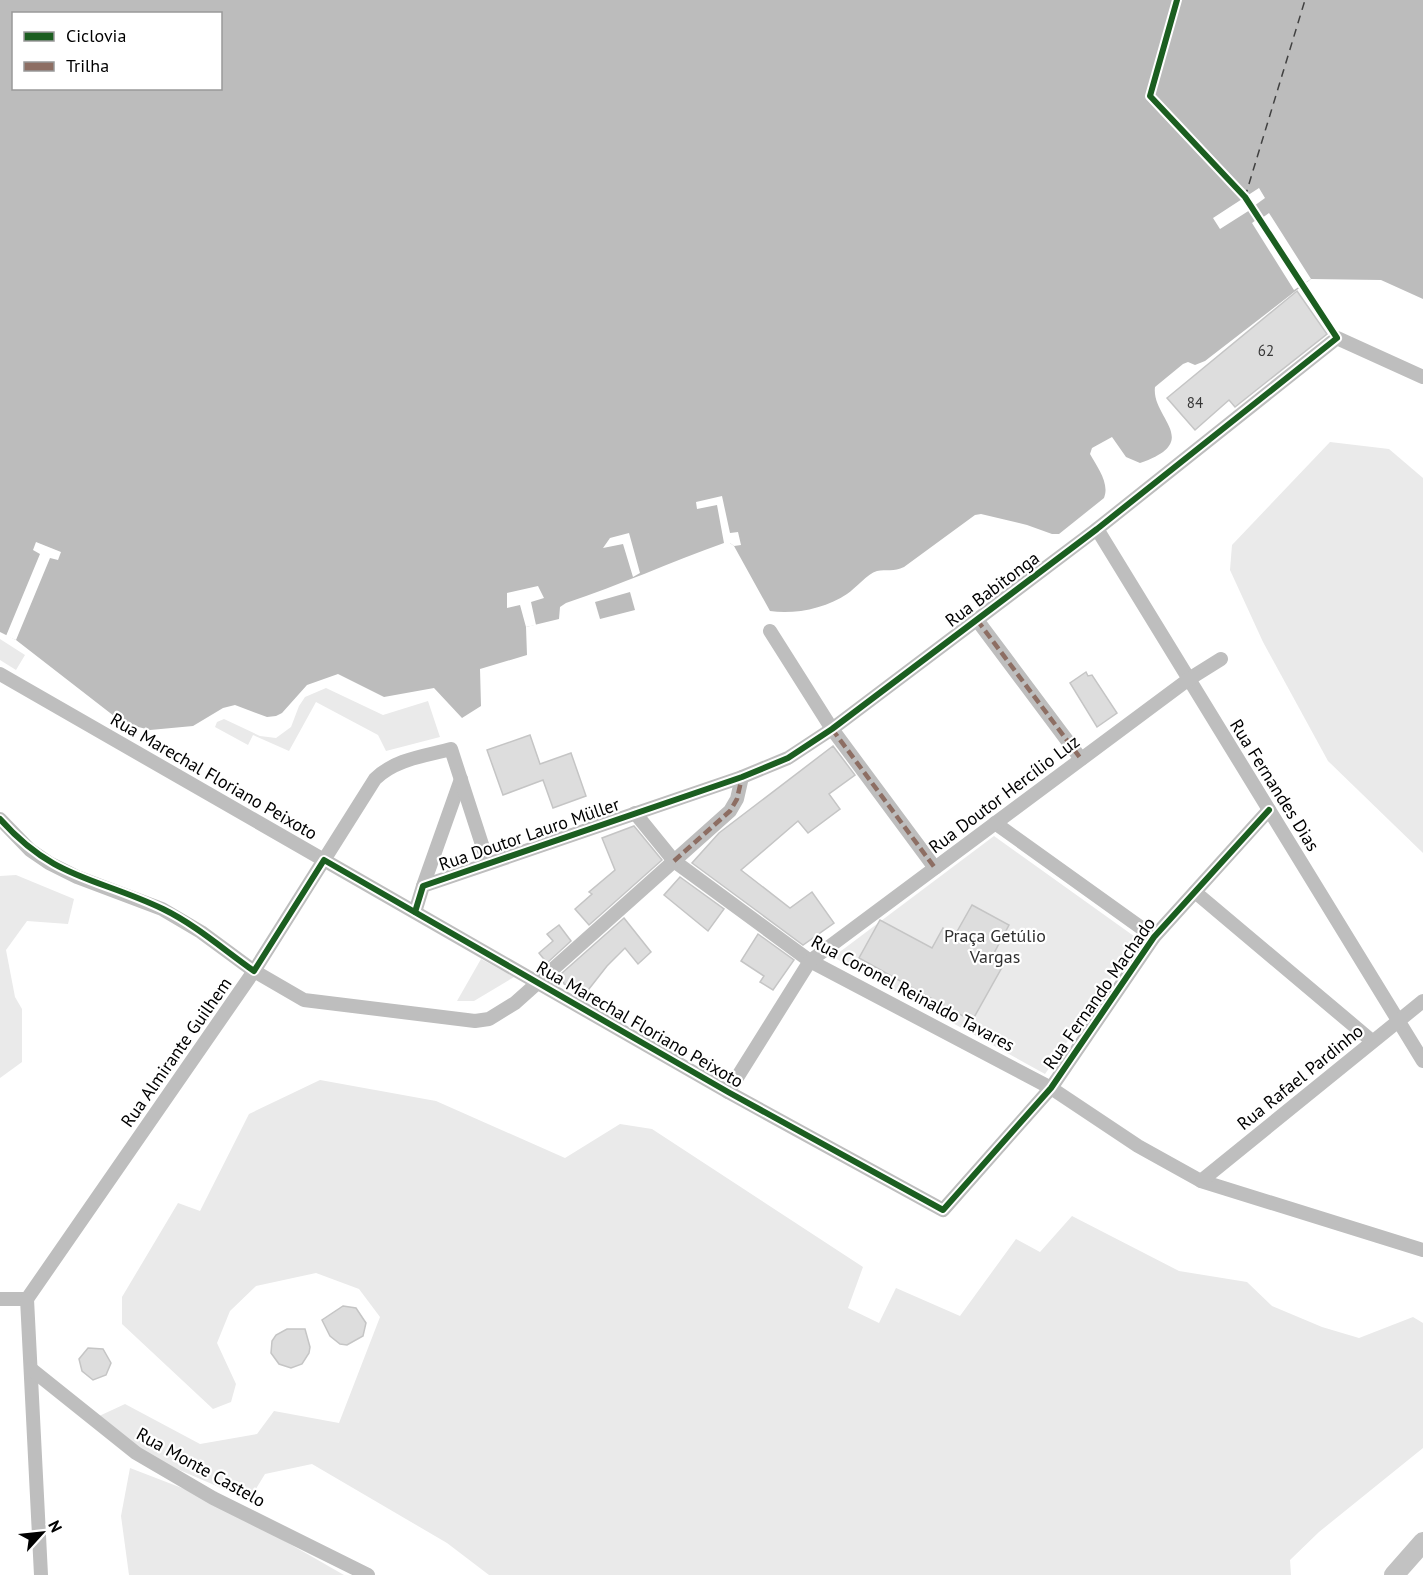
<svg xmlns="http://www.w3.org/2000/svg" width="1423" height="1575" font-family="'PT Sans',sans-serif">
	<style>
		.green { fill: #eaeaea }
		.water { fill: #bcbcbc; fill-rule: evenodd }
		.pier { fill: #fff }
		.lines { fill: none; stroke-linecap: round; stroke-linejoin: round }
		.ferry { stroke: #414141; stroke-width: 1.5; stroke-dasharray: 8 6; stroke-linecap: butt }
		.building { fill: #ddd; stroke: #c5c5c5; stroke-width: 1.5 }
		.path { stroke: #b8b8b8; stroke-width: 3; stroke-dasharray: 1.5 3; stroke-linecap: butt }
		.minor { stroke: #bebebe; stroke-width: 14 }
		.secondary { stroke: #c2c2c2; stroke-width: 20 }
		.quiet { stroke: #8d6e63; stroke-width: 4.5; stroke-dasharray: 9 4.5; stroke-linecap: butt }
		.cycleway-casing { stroke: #fff; stroke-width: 10 }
		.cycleway { stroke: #1b5e20; stroke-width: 6 }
		.labels { text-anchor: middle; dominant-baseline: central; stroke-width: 4.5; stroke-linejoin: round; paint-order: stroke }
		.number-label { font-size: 15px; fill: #373737 }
		.street-label { font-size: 18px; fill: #000; stroke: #fff }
		.park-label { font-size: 18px; fill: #303030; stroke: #fff }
	</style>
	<rect width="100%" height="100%" fill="#fff"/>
	<g class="green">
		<path d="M1330,442L1389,449L1423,478V853L1328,761L1263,642L1230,570L1232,545Z"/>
		<path d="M0,639L25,655L16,670L0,660Z"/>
		<path d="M326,688L383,715L428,701L440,737L386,751L378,735L316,702L289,751L253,735L248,745L215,727L217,722L224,719L260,736L276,738L291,727L299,706L305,697Z"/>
		<path d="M994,836L1138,939L1045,1074L833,957Z"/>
		<path d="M16,875L74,899L68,924L27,921L6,950L15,997L22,1009V1062L0,1078V876Z"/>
		<path d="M481,959L514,977L474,1001H457Z"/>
		<path d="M320,1080L436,1101L565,1158L620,1124L652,1129L863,1267L848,1308L879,1323L896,1288L960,1316L1016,1239L1040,1252L1072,1216L1179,1271L1247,1282L1272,1306L1322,1327L1359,1338L1413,1317L1423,1323V1448L1319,1532L1290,1560L1291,1575H489L447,1543L312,1464L265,1474L249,1500L147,1456L97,1417L125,1404L200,1444L257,1434L274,1411L339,1423L380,1317L359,1289L316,1273L256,1286L230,1311L217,1343L236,1384L231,1402L213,1409L122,1324V1297L178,1203L200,1211L249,1114Z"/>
		<path d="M130,1468L213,1500L344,1575H129L121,1516Z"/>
	</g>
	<g class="water">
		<path d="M0,0H1423V299L1381,280L1311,279L1205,361L1195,365L1188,362L1183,364L1155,387C1151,418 1204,441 1140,463L1126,457L1112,437L1092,448L1090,454C1097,467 1110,483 1104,498L1059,534H1052L1027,525L981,514L975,515L904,567C894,572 886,569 877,571C867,574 856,588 847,594C827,608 794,615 770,611L734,546L730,543H724C671,562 620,585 566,603L560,607L559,619L526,627L527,655L480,669L481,706L462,718L434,688L384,697L338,674L307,685L282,713L276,716L267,717L235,705L223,708L193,726L150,730L123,723L16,640L0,632ZM14,14H220V88H14Z"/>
		<path d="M630,592L635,610L600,619L595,602Z"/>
	</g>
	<g class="pier">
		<path d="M1259,188L1265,198L1254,206L1262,218L1269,213L1311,279L1294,290L1252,223L1256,220L1250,210L1220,229L1213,218Z"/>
		<path d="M722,496L730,533L738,532L741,545L734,546L730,543H724L717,505L697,509L696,502Z"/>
		<path d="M629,533L640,573L633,577L623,544L603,548L610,538Z"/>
		<path d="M36,542L61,552L58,560L50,558L16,640L6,636L40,554L33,550Z"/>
		<path d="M538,586L544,598L531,602L536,625L526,627L520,605L507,608V593Z"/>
	</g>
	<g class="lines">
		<path class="ferry" d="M1177,0L1150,96L1245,197L1305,0"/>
	</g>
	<g class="building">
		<path d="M1297,291L1327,334L1235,407L1229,400L1195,430L1167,398Z"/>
		<path d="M1086,672L1088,676L1092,675L1117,713L1097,727L1070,683Z"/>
		<path d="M530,735L540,764L571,753L586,796L553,808L543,780L503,795L487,750Z"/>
		<path d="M833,746L855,775L829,794L840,809L808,833L798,821L741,870L790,908L812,892L834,923L803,945L692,863L719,833Z"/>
		<path d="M634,826L662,860L589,925L575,909L592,894L589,892L615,870L602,838Z"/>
		<path d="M680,877L724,909L708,931L664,895Z"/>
		<path d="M972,905L1009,925L993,955L1005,962L972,1021L859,958L880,920L932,948L943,928L955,935Z"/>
		<path d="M624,918L651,952L638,964L625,948L607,966L585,994L564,984L561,974Z"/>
		<path d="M559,925L571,941L547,963L539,953L553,941L547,934Z"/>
		<path d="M758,934L794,960L773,990L760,982L764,976L741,961Z"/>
		<path d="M343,1306L356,1308L366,1323L363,1336L347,1345L340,1344L330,1336L322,1320Z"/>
		<path d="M287,1329H305L310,1347L309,1353L302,1364L291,1368L279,1364L271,1353L272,1341L276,1335Z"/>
		<path d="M88,1348L103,1349L111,1363L106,1375L93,1380L82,1371L79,1359Z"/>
	</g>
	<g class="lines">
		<path class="path" d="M1245,197L1329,326"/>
		<g class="minor">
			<path d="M1097,529L1423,1061"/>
			<path d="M977,620L1081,759"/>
			<path d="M770,631L832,729L935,868"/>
			<path d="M0,674L728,1092L943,1210L1051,1088L1154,937L1269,810"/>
			<path d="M635,813L674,861L810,961L1051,1088L1138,1146L1201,1181L1423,1250"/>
			<path d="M0,819L30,850L49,863L77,877L162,909L201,932L254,971L304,1000L475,1021L489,1019L515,1003L730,811L737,799L742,777"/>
			<path d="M995,823L1154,937"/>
			<path d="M423,886L461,779"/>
			<path d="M1195,892L1372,1041"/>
			<path d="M415,912L423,886L742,777L788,758L832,729L1097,529L1337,338L1423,377"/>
			<path d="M728,1092L810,961L1189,679L1221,659"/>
			<path d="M1201,1181L1423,1001"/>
			<path d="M0,1299H27"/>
			<path d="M27,1299L254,971L375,779C395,759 425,756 451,749L488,863"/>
			<path d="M27,1299L41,1575"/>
			<path d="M31,1369L136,1453L213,1498L368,1575"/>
		</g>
		<path class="secondary" d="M1394,1575L1423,1542"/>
		<g class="quiet">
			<path d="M977,620L1081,759"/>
			<path d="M832,729L935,868"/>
			<path d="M674,861L730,811L737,799L742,777"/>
		</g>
		<defs>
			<g id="cycleway">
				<path d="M0,819C54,880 96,877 163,909C196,925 224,950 254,971L324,860L728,1092L943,1210L1051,1088L1154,937L1269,810"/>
				<path d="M415,912L423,886L742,777L788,758L832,729L1097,529L1337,338L1245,197L1150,96L1177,0"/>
			</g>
		</defs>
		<use href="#cycleway" class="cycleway-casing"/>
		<use href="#cycleway" class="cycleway"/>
	</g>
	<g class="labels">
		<g class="number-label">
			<text x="1266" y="350">62</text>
			<text x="1195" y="402">84</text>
		</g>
		<g class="street-label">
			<text transform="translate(992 589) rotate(-37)">Rua Babitonga</text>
			<text transform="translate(214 776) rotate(30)">Rua Marechal Floriano Peixoto</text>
			<text transform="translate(1275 785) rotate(58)">Rua Fernandes Dias</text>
			<text transform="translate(1004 794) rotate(-37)">Rua Doutor Hercílio Luz</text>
			<text transform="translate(529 834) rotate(-19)">Rua Doutor Lauro Müller</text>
			<text transform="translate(913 993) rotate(28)">Rua Coronel Reinaldo Tavares</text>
			<text transform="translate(1099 993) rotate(-55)">Rua Fernando Machado</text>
			<text transform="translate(640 1024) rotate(30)">Rua Marechal Floriano Peixoto</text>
			<text transform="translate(176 1052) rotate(-55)">Rua Almirante Guilhem</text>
			<text transform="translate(1300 1077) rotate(-39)">Rua Rafael Pardinho</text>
			<text transform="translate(201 1467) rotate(29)">Rua Monte Castelo</text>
		</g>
		<g class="park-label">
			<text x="995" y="935">Praça Getúlio<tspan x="995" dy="21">Vargas</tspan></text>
		</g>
	</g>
	<rect x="12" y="12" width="210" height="78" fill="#ffffff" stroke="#999999" stroke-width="1.5"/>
	<rect x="24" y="32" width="30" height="9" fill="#1b5e20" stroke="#999999" stroke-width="1.5"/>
	<text x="66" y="42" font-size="18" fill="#000000">Ciclovia</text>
	<rect x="24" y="62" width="30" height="9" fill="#8d6e63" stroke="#999999" stroke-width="1.5"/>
	<text x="66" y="72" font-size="18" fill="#000000">Trilha</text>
	<g transform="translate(42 1533) rotate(63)" stroke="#ffffff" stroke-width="4.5" paint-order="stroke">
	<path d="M0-4.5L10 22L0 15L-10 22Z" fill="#000000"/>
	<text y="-9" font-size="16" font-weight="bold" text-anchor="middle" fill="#000000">N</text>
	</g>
</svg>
